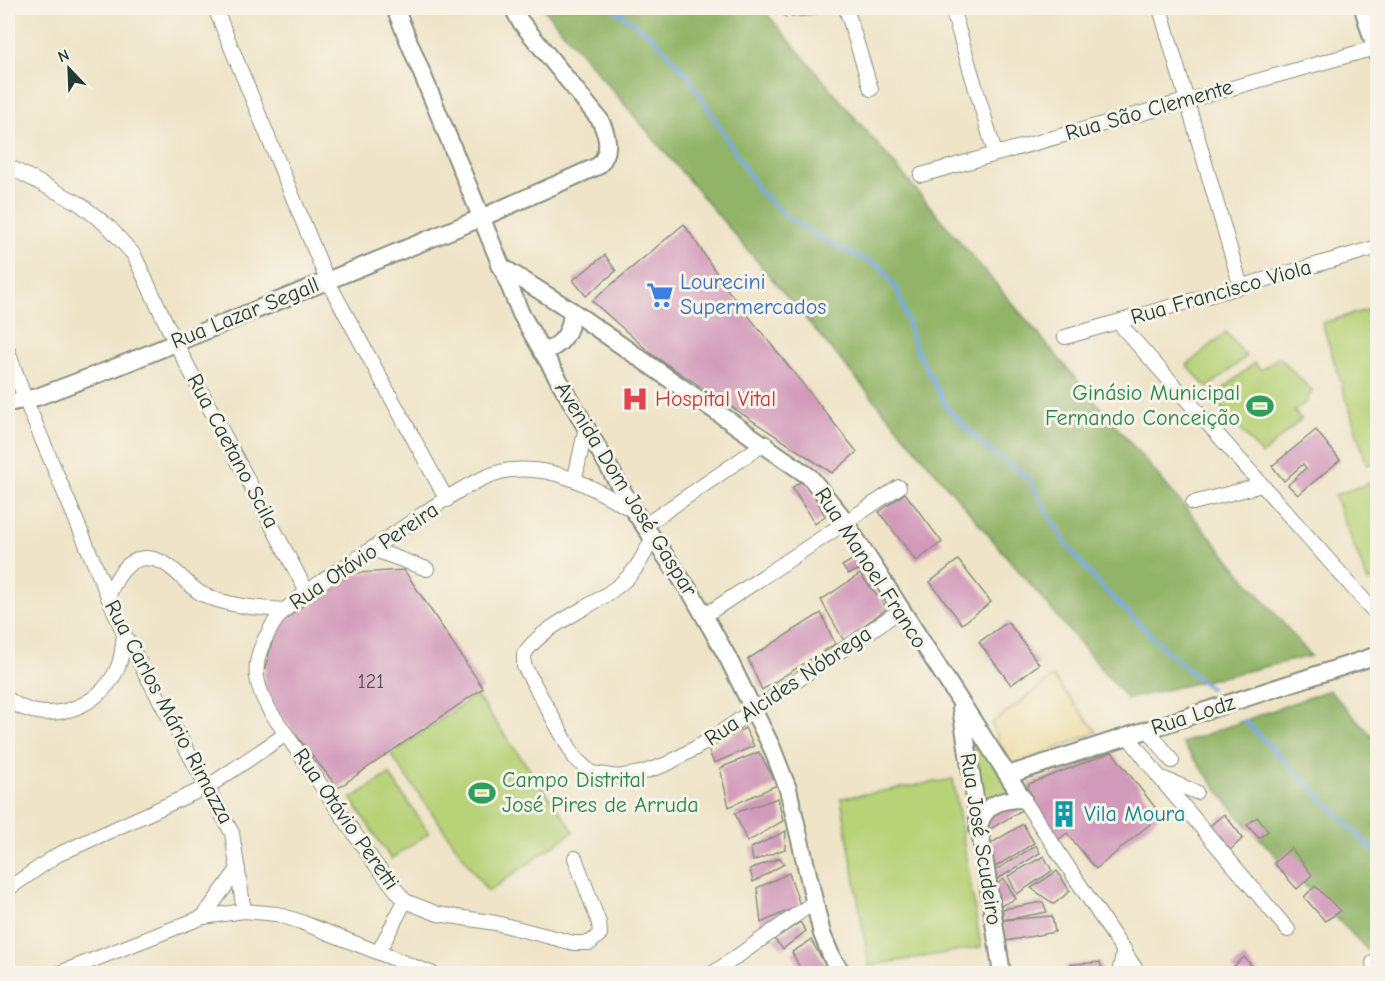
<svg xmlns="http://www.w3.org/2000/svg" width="1385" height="981" font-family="'Comic Neue',sans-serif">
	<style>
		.green { fill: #b8d278; stroke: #6c8856; stroke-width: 1.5 }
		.forest { fill: #92b468; stroke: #58784e; stroke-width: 1.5 }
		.sand { fill: #eeda9e; stroke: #868c69; stroke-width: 1.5 }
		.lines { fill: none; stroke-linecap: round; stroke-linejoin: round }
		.stream { stroke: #79aae4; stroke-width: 4 }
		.building { fill: #d29aba }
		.minor-casing { stroke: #87907e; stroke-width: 16 }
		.tertiary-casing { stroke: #87907e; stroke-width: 20 }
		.minor { stroke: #fff; stroke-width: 14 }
		.tertiary { stroke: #fff; stroke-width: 16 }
		.labels { text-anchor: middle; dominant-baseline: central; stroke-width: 6; stroke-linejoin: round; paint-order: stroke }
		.number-label { font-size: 20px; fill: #4c5456 }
		.street-label { font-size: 22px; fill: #1f3d34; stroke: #f7f3e8 }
		.shop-label { font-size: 22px; fill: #366cbe; stroke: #f7f3e8; text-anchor: start }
		.leisure-label { font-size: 22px; fill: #27864d; stroke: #f7f3e8; text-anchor: end }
		.health-label { font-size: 22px; fill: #be3a42; stroke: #f7f3e8; text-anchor: start }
		.culture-label { font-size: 22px; fill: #0d838f; stroke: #f7f3e8; text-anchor: start }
	</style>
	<rect width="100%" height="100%" fill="#f7f3e8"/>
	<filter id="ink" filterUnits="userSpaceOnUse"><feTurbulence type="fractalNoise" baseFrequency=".0167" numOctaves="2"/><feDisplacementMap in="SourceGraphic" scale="12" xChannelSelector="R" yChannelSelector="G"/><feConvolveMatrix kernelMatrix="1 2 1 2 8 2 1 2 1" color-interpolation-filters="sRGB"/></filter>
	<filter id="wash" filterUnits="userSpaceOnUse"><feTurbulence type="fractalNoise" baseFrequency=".008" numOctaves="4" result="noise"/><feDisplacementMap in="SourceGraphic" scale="24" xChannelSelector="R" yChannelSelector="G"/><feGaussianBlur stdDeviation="1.35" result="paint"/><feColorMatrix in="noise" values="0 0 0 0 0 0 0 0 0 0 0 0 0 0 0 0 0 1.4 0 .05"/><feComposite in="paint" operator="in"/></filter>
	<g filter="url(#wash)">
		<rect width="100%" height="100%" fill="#efe4c8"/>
		<g class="green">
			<path d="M1377,307V462L1367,465L1322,323Z"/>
			<path d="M1226,332L1246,357L1207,388L1187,365Z"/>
			<path d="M1279,357L1312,391L1306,402L1294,411L1301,419L1262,455L1213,398L1254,363L1261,370Z"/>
			<path d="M1377,481V578L1368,582L1334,495Z"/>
			<path d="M476,695L574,831L488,892L391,755Z"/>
			<path d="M969,729L1014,792L980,808Z"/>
			<path d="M389,774L429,833L391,859L351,799Z"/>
			<path d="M953,779L981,947L869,966L841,798Z"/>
		</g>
		<g class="forest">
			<path d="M543,8H762L1311,656L1127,699Z"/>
			<path d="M1329,690L1377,741V960L1238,816L1182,743Z"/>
		</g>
		<path class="sand" d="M1053,677L1097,732L1009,767L992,723Z"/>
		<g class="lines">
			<g class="stream">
				<path d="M612,8L652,36L687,74L760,192L787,216L831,244L881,267L898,291L916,349L948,409L990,451L1028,478L1067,545L1097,582L1171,655L1210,688"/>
				<path d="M1244,720L1378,855"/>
			</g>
		</g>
		<g id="blocks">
			<g class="building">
				<path d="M684,224L727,289L857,452L832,473L654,356L592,301Z"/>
				<path d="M605,255L616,271L586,296L573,280Z"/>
				<path d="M1316,430L1340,460L1298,495L1288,485L1306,468L1303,464L1284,481L1272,466Z"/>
				<path d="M805,478L825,516L815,524L792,488Z"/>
				<path d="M905,493L942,542L916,561L879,512Z"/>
				<path d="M857,557L864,568L848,574L842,566Z"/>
				<path d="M958,560L991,602L962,624L930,582Z"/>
				<path d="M404,570L483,688L338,788L265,696L264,673L276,627L342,574Z"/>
				<path d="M860,574L887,608L844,641L821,600Z"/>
				<path d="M821,613L835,644L762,690L748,659Z"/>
				<path d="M1008,622L1039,664L1011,685L979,642Z"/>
				<path d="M745,728L754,746L714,763L708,749Z"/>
				<path d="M759,752L777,785L729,807L720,768Z"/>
				<path d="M1112,752L1161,815L1096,869L1067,833L1057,841L1025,795L1029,784Z"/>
				<path d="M778,798L783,821L747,842L735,813Z"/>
				<path d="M1018,804L1022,810L989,830V815Z"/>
				<path d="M1224,814L1243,838L1226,854L1205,830Z"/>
				<path d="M1257,817L1268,831L1259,838L1247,825Z"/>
				<path d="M1023,824L1034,843L987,872L985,847Z"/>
				<path d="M786,831L785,849L753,861L751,848Z"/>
				<path d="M1036,845L1040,853L993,882L991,873Z"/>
				<path d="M1291,848L1312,875L1297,889L1274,863Z"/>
				<path d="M1044,856L1052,871L1017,894L1008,876Z"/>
				<path d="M780,858L784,864L753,882L750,869Z"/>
				<path d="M1057,871L1070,891L1054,904L1031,888Z"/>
				<path d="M789,873L800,905L761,923L757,888Z"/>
				<path d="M1004,879L1016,899L995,908L994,886Z"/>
				<path d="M1315,886L1341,911L1325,921L1304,897Z"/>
				<path d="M1043,902L1047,912L1003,920V909Z"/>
				<path d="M1052,916L1055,932L1006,941L1003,920Z"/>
				<path d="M800,922L806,931L783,949L774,939Z"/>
				<path d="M811,940L826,966L815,974H803L792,952Z"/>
				<path d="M1244,957L1259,974H1237L1232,968Z"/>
				<path d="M1100,962L1104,974H1066V965Z"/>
			</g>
		</g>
	</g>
	<g filter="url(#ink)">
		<use href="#blocks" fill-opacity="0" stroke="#87907e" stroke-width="1.5"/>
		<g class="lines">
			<defs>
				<g id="minor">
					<path d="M215,8L327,280L447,500"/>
					<path d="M786,8L789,10L812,8"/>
					<path d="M846,8L871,89"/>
					<path d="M952,8L995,153"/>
					<path d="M1160,8L1241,287"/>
					<path d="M8,166L80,204L109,227L134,255L175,342L307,592"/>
					<path d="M921,175L1378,47"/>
					<path d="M1118,322L1378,616"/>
					<path d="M1065,337L1378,247"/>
					<path d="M8,351L25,399L124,634L232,833L244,911"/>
					<path d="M575,478L586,427"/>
					<path d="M1193,503L1262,485"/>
					<path d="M644,526L765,443"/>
					<path d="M652,539C646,551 640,564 631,574C601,607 549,618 524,654V666L575,758L591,773L618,777L641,773L667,764L708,741L901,610"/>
					<path d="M372,549L427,569"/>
					<path d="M108,597C117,574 133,548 162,562C177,569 187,586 202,594C226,606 257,608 284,610"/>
					<path d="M704,616L899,487"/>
					<path d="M8,699C44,728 101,709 118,667C122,657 123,646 124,634"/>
					<path d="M1148,729L1172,761"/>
					<path d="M1128,736L1159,777L1196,792"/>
					<path d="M1159,777L1288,930"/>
					<path d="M1023,799L1139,974"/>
					<path d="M575,858L599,923L600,934L590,943H574L496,923L438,914L405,901L376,865L270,711C257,688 251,669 263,643C269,631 276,617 286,609C313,585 346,566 376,546C409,525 474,473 511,470C560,466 593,488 634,511"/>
					<path d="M8,889L57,855L209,786L286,734"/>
					<path d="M203,917L238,869"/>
					<path d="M379,951L405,901"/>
					<path d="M1373,963L1378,968"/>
					<path d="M57,974L203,917L244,911L277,914L301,922L433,974"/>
					<path d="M712,974L813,903"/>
					<path d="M1119,974L1124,949"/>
				</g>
				<g id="tertiary">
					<path d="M395,8L521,314L634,511L693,596L728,658L772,748L788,789L822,934L833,960L843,974"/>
					<path d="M1363,8L1378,57"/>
					<path d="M499,265L572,311L810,477L840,514L1023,799"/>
					<path d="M542,352C563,346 571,332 572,311"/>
					<path d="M8,403L37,397L114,368L481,218L598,166C612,152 608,136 600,120L520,21L513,8"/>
					<path d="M961,708L1002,974"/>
					<path d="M1008,775L1378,655"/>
					<path d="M978,830C983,805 999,799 1023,799"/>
				</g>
			</defs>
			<use href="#minor" class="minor-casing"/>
			<use href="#tertiary" class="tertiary-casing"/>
			<use href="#minor" class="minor"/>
			<use href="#tertiary" class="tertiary"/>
		</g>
	</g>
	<defs>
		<symbol id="supermarket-bare" viewBox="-9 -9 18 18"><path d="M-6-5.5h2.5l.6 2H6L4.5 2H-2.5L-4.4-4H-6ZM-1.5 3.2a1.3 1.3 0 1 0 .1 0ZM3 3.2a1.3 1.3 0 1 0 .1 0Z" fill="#3f7fe0" stroke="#f7f3e8" stroke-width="2.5" paint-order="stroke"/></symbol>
		<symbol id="hospital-bare" viewBox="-9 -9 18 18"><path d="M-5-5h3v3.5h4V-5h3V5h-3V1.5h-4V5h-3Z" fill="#e0444e" stroke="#f7f3e8" stroke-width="2.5" paint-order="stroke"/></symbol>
		<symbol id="stadium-bare" viewBox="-9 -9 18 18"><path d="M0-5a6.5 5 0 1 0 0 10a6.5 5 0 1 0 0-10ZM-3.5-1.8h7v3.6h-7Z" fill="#2e9e5b" stroke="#f7f3e8" stroke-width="2.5" paint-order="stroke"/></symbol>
		<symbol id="building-bare" viewBox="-9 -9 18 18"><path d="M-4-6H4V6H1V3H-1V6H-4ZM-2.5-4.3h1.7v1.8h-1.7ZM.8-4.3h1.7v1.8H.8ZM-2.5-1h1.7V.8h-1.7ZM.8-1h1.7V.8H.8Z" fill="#0f9aa8" stroke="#f7f3e8" stroke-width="2.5" paint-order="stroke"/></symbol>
	</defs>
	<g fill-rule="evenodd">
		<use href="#supermarket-bare" x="641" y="276" width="38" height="38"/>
		<use href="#hospital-bare" x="616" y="380" width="38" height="38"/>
		<use href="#stadium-bare" x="1241" y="387" width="38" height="38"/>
		<use href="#stadium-bare" x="463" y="774" width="38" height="38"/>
		<use href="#building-bare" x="1045" y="795" width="38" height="38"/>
	</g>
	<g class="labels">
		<g class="number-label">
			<text x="371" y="681">121</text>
		</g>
		<g class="street-label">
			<text transform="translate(1149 110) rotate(-16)">Rua São Clemente</text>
			<text transform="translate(1221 292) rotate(-16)">Rua Francisco Viola</text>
			<text transform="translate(245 313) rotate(-22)">Rua Lazar Segall</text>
			<text transform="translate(233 451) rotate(62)">Rua Caetano Scila</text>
			<text transform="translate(626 489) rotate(58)">Avenida Dom José Gaspar</text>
			<text transform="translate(364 556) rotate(-34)">Rua Otávio Pereira</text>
			<text transform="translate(871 568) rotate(57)">Rua Manoel Franco</text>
			<text transform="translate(788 686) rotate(-34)">Rua Alcides Nóbrega</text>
			<text transform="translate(169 712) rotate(62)">Rua Carlos Mário Rimazza</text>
			<text transform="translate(1193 715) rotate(-18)">Rua Lodz</text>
			<text transform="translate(346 819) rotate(55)">Rua Otávio Peretti</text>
			<text transform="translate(981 839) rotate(81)">Rua José Scudeiro</text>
		</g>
		<g class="shop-label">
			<text x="680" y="282">Lourecini<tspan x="680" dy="25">Supermercados</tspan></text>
		</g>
		<g class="leisure-label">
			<text x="1240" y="393">Ginásio Municipal<tspan x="1240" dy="25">Fernando Conceição</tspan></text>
			<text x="502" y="780" text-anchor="start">Campo Distrital<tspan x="502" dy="25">José Pires de Arruda</tspan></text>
		</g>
		<g class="health-label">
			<text x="655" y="399">Hospital Vital</text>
		</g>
		<g class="culture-label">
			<text x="1084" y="814">Vila Moura</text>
		</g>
	</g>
	<rect width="1385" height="981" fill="none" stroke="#f7f3e8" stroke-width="30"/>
	<g transform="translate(69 69) rotate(337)" stroke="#f7f3e8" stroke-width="4.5" paint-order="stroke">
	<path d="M0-4.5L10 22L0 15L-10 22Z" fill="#1f3d34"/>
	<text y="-9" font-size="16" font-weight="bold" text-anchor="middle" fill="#1f3d34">N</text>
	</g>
</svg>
